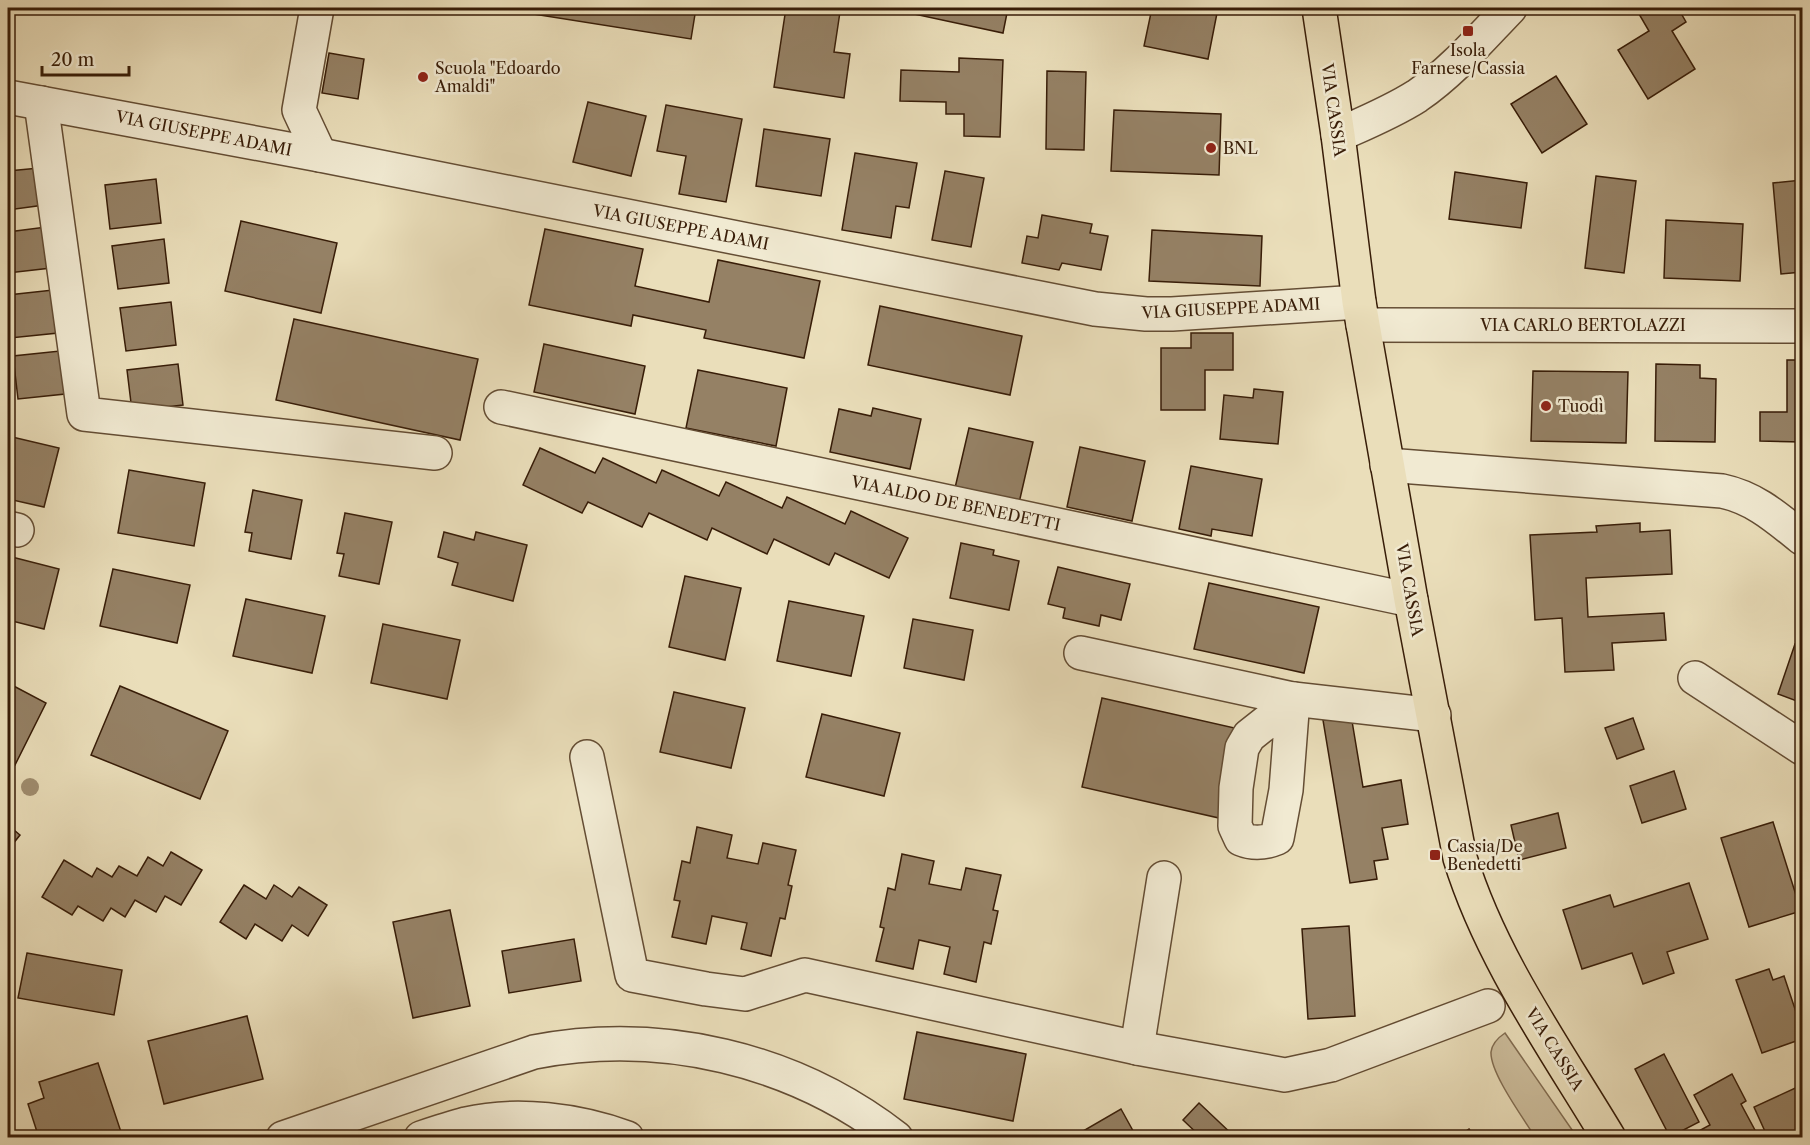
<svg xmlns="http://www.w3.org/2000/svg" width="1810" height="1145" font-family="'Libre Caslon Text',serif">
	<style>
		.green { fill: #ccbd9c; stroke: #826d52; stroke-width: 1.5 }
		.building { fill: #958165; stroke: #381d08; stroke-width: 1.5 }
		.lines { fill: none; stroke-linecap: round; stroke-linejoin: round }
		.minor-casing { stroke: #644d34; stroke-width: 36 }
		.major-casing { stroke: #381d08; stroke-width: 36 }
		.minor { stroke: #f1ead2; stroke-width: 33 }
		.major { stroke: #eadeba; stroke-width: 33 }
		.tree { fill: #a08e70 }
		.poi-dot { fill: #8f2418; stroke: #f1ead2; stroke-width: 2 }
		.labels { text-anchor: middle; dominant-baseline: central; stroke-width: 5; stroke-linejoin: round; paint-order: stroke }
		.poi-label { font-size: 16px; fill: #381d08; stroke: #f1ead2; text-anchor: start }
		.street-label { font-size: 16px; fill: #381d08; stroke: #f1ead2 }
	</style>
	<rect width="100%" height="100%" fill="#eadeba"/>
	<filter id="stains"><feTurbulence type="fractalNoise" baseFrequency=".00333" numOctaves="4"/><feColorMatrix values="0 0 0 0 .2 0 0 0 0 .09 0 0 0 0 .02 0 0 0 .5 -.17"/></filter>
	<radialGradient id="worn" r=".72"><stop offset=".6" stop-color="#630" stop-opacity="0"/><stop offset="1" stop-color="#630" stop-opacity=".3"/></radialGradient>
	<path class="green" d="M1505,1033L1577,1137H1535C1524,1119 1490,1073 1491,1052C1492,1044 1499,1037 1505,1033Z"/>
	<g class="building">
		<path d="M509,8H696L691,39L508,10Z"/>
		<path d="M786,8H813L840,12L834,52L850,54L844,98L774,87Z"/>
		<path d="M916,8H1008L1003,33L914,14Z"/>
		<path d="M1152,8H1218L1208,59L1144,46Z"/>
		<path d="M1649,8H1678L1686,22L1672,31L1695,69L1648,99L1618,50L1649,31L1639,14Z"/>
		<path d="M329,53L364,59L358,99L322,93Z"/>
		<path d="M959,58L1003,60L1000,137L964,136V114H946V102L900,101L901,70L959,72Z"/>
		<path d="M1047,71L1086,72L1084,150L1046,149Z"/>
		<path d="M1556,76L1587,124L1542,153L1511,104Z"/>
		<path d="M588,102L646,116L631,176L573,162Z"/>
		<path d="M666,105L742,119L726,202L679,194L686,156L657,151Z"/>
		<path d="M1114,110L1221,114L1219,175L1111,171Z"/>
		<path d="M764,129L830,139L821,196L756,186Z"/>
		<path d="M855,153L917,163L909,208L896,206L891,238L842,230Z"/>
		<path d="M39,168L44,205L8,210V171Z"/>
		<path d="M945,171L984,178L971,247L932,240Z"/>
		<path d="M1455,172L1527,183L1521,228L1449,219Z"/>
		<path d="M1596,176L1636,181L1624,273L1585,268Z"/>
		<path d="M156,179L161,223L110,229L105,185Z"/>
		<path d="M1802,180V272L1781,274L1773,183Z"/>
		<path d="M1042,215L1092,224L1090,233L1108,236L1101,270L1062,263L1059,270L1022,263L1027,236L1038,238Z"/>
		<path d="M1666,220L1743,224L1740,281L1664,278Z"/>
		<path d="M241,221L337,243L321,313L225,291Z"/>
		<path d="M46,227L51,268L8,273V232Z"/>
		<path d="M545,229L643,249L635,286L709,302L718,260L820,281L804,358L704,338L706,330L633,315L631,326L529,305Z"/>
		<path d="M1152,230L1262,236L1260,286L1149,281Z"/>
		<path d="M164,239L169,283L118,289L112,246Z"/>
		<path d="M53,290L58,333L10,338L8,295Z"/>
		<path d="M171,302L176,345L126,351L120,308Z"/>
		<path d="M880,306L1022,336L1010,395L868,365Z"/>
		<path d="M294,319L478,359L460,440L276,400Z"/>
		<path d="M1191,333H1233V370H1205V410H1161V348H1191Z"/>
		<path d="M544,344L645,366L635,414L534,392Z"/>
		<path d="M60,351L65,394L18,399L13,356Z"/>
		<path d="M1787,360H1802V442L1760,441V412H1787Z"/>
		<path d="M178,364L183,405L132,411L127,370Z"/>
		<path d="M1656,364L1700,365V378L1716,379L1715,442L1655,441Z"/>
		<path d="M698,370L787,388L776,446L686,428Z"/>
		<path d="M1533,371L1628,372L1626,443L1531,441Z"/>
		<path d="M1254,389L1283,392L1278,444L1220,439L1224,395L1253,398Z"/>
		<path d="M873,408L921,419L910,469L830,452L839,409L871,416Z"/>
		<path d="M969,428L1033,442L1019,503L955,488Z"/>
		<path d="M8,436L59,448L44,507L8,499Z"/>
		<path d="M1080,447L1145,461L1132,521L1067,507Z"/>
		<path d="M540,448L595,473L603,458L656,483L662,470L719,496L726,482L782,508L787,497L845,524L851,511L908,538L889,578L835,553L829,565L774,539L767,554L712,528L707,540L649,513L642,527L588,502L582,513L523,485Z"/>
		<path d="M1191,466L1262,479L1252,536L1212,529L1211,536L1179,529Z"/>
		<path d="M129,470L205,483L194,546L118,533Z"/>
		<path d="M253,490L302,500L291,559L249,551L252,533L245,532Z"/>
		<path d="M345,513L392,522L379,584L339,576L344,554L337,553Z"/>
		<path d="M1640,523V532L1670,530L1672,574L1586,578L1588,617L1664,613L1666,640L1612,643L1614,670L1565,672L1562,618L1535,620L1530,535L1597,532L1596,526Z"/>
		<path d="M444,532L474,540L476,532L527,545L513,601L452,585L458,563L438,557Z"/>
		<path d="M961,543L994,550L993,555L1019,561L1009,610L950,598Z"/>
		<path d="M8,556L59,569L44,629L8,620Z"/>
		<path d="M1058,567L1130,584L1121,620L1101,615L1099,626L1063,618L1065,608L1048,604Z"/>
		<path d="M113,569L190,585L177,643L100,626Z"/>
		<path d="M685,576L741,588L725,660L669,647Z"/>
		<path d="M1209,583L1319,607L1304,673L1194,649Z"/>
		<path d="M246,599L325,616L312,673L233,656Z"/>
		<path d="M789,601L864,616L851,676L777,661Z"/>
		<path d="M913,619L973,630L964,680L904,668Z"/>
		<path d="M383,624L460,640L447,699L371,683Z"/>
		<path d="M1795,644L1802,647V703L1778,694Z"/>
		<path d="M8,683L46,703L15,765L8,761Z"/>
		<path d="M120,686L228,731L200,799L91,755Z"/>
		<path d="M674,692L745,708L731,768L660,752Z"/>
		<path d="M1102,698L1239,729L1219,818L1082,787Z"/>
		<path d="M822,714L900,733L884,796L806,777Z"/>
		<path d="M1351,715L1363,787L1401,780L1408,824L1382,828L1388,859L1374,861L1377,879L1350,883L1323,720Z"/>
		<path d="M1633,718L1644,749L1617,759L1605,728Z"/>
		<path d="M1674,771L1686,809L1642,823L1630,786Z"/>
		<path d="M1558,813L1566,848L1519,860L1511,825Z"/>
		<path d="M1773,822L1801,911L1749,927L1721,838Z"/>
		<path d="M8,825L20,835L8,850Z"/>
		<path d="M697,827L732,835L727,858L758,864L763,843L796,850L788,885L792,886L785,919L780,918L771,956L741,949L747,923L712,916L706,944L672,937L680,901L674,900L682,861L690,863Z"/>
		<path d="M171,852L202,870L181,905L165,896L156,912L135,900L125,917L111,908L103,921L78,906L72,915L42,897L64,860L92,877L97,868L112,877L119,866L137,876L148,857L163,866Z"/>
		<path d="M902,854L934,861L929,884L961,890L966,868L1001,875L993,910L998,911L991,944L984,942L976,982L944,974L950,947L919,940L913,969L876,961L884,928L880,927L888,888L895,890Z"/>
		<path d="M1689,883L1708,939L1667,952L1674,973L1643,984L1632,953L1582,969L1563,910L1610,895L1614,907Z"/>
		<path d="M244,885L266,899L274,885L292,897L299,887L327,905L308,936L292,925L282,941L255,924L246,939L220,922Z"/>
		<path d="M450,910L470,1006L413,1018L393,922Z"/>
		<path d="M1349,926L1355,1016L1308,1019L1302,929Z"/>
		<path d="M574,939L581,981L509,993L502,951Z"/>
		<path d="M27,953L122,970L114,1015L18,998Z"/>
		<path d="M1769,969L1773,980L1784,976L1802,1030V1039L1762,1053L1736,980Z"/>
		<path d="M247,1016L263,1079L164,1104L148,1041Z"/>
		<path d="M917,1032L1026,1054L1013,1121L904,1099Z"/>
		<path d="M1664,1054L1699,1122L1670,1137L1635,1069Z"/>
		<path d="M98,1063L122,1135L115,1138H39L28,1104L44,1098L39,1082Z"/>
		<path d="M1732,1074L1746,1101L1741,1104L1756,1132L1746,1138H1698L1695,1133L1710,1125L1694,1095Z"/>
		<path d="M1802,1085V1138H1768L1754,1107Z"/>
		<path d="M1199,1103L1236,1138H1202L1183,1120Z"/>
		<path d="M1121,1109L1137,1138H1071Z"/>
		<path d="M1469,1129L1475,1138H1456Z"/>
	</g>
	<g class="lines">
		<defs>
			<g id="minor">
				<path d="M317,8L299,110L320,155"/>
				<path d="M8,97L320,155L1095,309L1146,314H1172L1359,302"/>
				<path d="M41,103L84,414L435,453"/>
				<path d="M1338,135C1365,123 1392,112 1417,96C1452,72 1481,38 1510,8"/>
				<path d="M1363,325L1802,326"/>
				<path d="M501,407L1411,600"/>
				<path d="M1387,465L1722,491C1755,498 1777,518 1802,538"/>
				<path d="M8,528L17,530"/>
				<path d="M1081,653L1293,699L1434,715"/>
				<path d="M1695,678L1802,748"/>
				<path d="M1293,699L1286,790L1277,838C1265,843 1253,844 1241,839L1235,826L1236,788L1242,748L1249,736L1268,721L1283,714Z"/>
				<path d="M587,757L632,975L706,989L745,994L805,975L1137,1048L1285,1075L1331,1065L1488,1006"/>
				<path d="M1137,1048L1164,878"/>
				<path d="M283,1138L534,1052C661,1028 793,1058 896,1138"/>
				<path d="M421,1138C436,1133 451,1128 466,1124C517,1112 578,1120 627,1138"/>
			</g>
			<path id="major" d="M1319,8L1338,135L1359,302L1411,600L1460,858C1491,959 1555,1048 1609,1138"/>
		</defs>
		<use href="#minor" class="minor-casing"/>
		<use href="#major" class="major-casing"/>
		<use href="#minor" class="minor"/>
		<use href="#major" class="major"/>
	</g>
	<circle class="tree" cx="30" cy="787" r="9"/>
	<g class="poi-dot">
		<rect x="1462" y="25" width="12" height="12" rx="3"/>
		<circle cx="423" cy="77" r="6"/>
		<circle cx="1211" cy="148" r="6"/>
		<circle cx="1546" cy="406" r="6"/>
		<rect x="1429" y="849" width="12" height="12" rx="3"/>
	</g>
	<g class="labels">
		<g class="poi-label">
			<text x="1468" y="50" text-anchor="middle">Isola<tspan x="1468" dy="18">Farnese/Cassia</tspan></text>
			<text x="435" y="68">Scuola "Edoardo<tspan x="435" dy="18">Amaldi"</tspan></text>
			<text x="1223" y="148">BNL</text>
			<text x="1558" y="406">Tuodì</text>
			<text x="1447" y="846">Cassia/De<tspan x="1447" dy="18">Benedetti</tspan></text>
		</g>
		<g class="street-label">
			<text transform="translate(1334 110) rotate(82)">VIA CASSIA</text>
			<text transform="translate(204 133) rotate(11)">VIA GIUSEPPE ADAMI</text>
			<text transform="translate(681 227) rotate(11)">VIA GIUSEPPE ADAMI</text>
			<text transform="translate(1231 308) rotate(-3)">VIA GIUSEPPE ADAMI</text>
			<text x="1583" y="325">VIA CARLO BERTOLAZZI</text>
			<text transform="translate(956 503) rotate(12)">VIA ALDO DE BENEDETTI</text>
			<text transform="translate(1410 590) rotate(80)">VIA CASSIA</text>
			<text transform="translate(1555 1049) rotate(58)">VIA CASSIA</text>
		</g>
	</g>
	<rect width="1810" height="1145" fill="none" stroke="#eadeba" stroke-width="30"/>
	<rect x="9" y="9" width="1792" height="1127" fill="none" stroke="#381d08" stroke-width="3"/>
	<rect x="15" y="15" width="1780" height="1115" fill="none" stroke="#381d08" stroke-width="1.5"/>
	<path d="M42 66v9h87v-9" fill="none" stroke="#381d08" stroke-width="3"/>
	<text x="51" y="66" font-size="18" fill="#381d08" stroke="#f1ead2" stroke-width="4.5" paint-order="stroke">20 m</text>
	<rect width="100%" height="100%" filter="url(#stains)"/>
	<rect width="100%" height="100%" fill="url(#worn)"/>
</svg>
